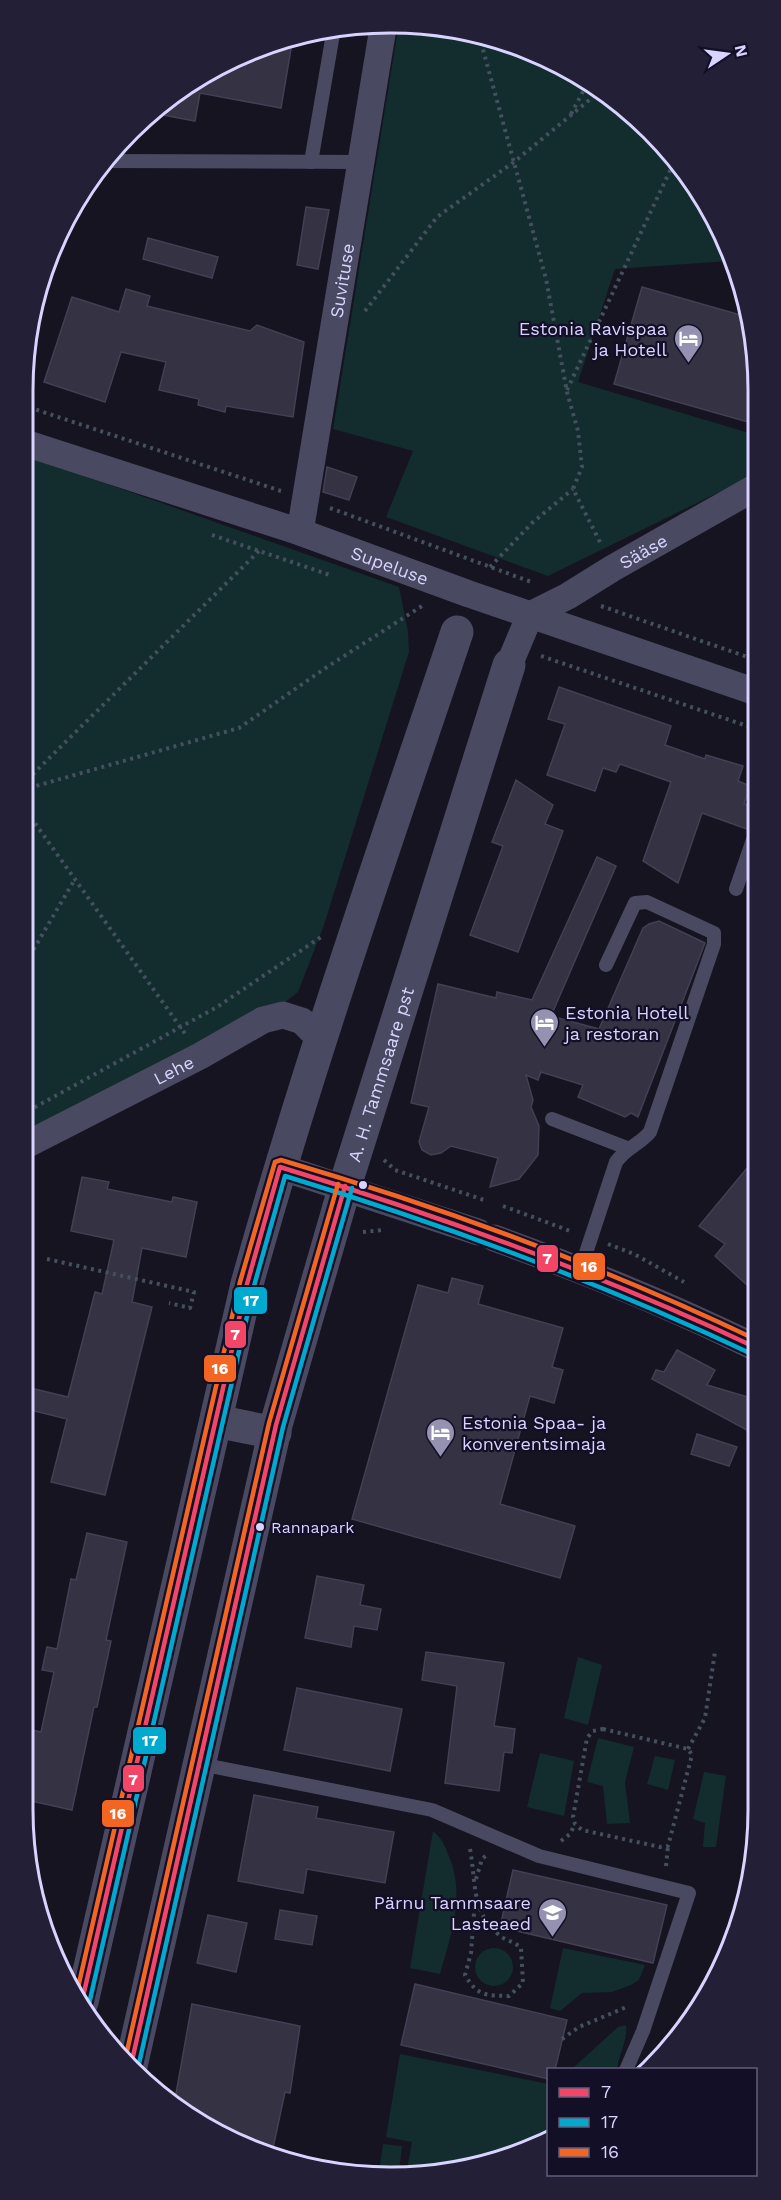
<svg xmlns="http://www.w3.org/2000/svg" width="781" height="2200" font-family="'Work Sans',sans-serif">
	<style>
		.green { fill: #132c2d }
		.building { fill: #343243; stroke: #433f54; stroke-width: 1.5 }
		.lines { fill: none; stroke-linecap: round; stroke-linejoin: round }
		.path { stroke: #44505f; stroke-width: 4; stroke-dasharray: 3 4.5; stroke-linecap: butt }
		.service { stroke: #4a4962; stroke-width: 14 }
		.minor { stroke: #4a4962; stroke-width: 27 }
		.tertiary { stroke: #4a4962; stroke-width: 33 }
		.bus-1-casing { stroke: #130f26; stroke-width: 9 }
		.bus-2-casing { stroke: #130f26; stroke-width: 9 }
		.bus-3-casing { stroke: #130f26; stroke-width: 9 }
		.bus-1 { stroke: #f34667; stroke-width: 4.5 }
		.bus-2 { stroke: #00a9ce; stroke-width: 4.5 }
		.bus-3 { stroke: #f26522; stroke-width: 4.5 }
		.bus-dot { fill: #d9d4ff; stroke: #130f26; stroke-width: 2 }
		.labels { text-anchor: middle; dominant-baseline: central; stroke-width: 4.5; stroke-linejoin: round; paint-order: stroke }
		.bus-label { font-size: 16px; fill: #d9d4ff; stroke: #130f26; text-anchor: start }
		.street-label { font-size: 18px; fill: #d9d4ff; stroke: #130f26 }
		.poi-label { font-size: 18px; fill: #d9d4ff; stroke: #130f26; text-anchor: end }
		.rim { fill: none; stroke: #d9d4ff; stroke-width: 3 }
		.line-badge { stroke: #130f26; stroke-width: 2 }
		.badge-label { font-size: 16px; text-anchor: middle; font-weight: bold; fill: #fff }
	</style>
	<rect width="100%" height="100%" fill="#161421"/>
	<g class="green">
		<path d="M398,29L485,35L575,72L667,148L721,228L729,261L615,269L578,382L756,435V474L548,576L386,517L413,451L333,429Z"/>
		<path d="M23,454L399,587L408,632L409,652L324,925L298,992L284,1003L23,1136Z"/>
		<path d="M578,1657L602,1665L588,1725L564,1718Z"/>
		<path d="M598,1738L634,1747L625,1782L630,1823L607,1824L603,1786L587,1782Z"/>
		<path d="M540,1753L574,1761L564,1816L527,1807Z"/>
		<path d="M655,1756L675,1760L668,1790L647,1784Z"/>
		<path d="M704,1772L726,1776L716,1847H703L705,1823L693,1819Z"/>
		<path d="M433,1831C442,1838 446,1848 450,1859C465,1898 451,1935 440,1974L410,1968Z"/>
		<circle cx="494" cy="1967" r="19"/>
		<path d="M563,1948L645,1965L639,1980L631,1985L612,1992L582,1993L560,2011L550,2008Z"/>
		<path d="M626,2025C628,2040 619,2054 617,2069H572L618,2027Z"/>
		<path d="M400,2054L548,2084V2136L485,2165L407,2170L412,2142L386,2137Z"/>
		<path d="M383,2144L402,2146L399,2171L379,2172Z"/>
	</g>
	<g class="building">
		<path d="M292,43L281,108L200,93L195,121L158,114L206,72Z"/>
		<path d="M306,207L329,210L318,269L297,265Z"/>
		<path d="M148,238L218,257L212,278L143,259Z"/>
		<path d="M642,287L748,317L755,342V424L614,384Z"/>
		<path d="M126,289L150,296L147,306L250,331L257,325L304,342L293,417L226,406L225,412L198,405L199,399L159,390L166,362L121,352L105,402L44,382L72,297L119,312Z"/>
		<path d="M327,467L357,477L349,500L323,492Z"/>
		<path d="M559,687L671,726L665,745L705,759L706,755L743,766L738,781L750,786L744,804L756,806L747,829L702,813L678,883L643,861L671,782L620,764L616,772L603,768L595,791L547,775L565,724L548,719Z"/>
		<path d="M516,780L553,805L545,824L563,831L518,952L470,935L503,846L492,842Z"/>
		<path d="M597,857L616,866L551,1016L599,1029L643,928L649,924L659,921L705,943L638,1117L631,1113L625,1117L578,1097L583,1085L541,1072L538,1080L526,1075L533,1100L531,1107L539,1126L538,1155L519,1179L490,1187L498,1158L451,1146L441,1153L431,1155L422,1150L419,1142L429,1107L411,1103L438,984L496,998L497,992L532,1000Z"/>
		<path d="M757,1156V1294L715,1256L725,1244L699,1226Z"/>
		<path d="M82,1177L109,1182L107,1189L172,1202L173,1197L197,1202L186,1257L142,1248L132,1302L152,1307L105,1495L51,1482L67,1419L22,1408V1386L68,1397L95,1292L102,1294L114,1240L71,1231Z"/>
		<path d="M452,1278L483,1286L478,1304L563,1328L552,1367L563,1370L554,1403L530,1396L500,1504L575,1526L560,1578L352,1519L418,1285L448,1293Z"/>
		<path d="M677,1350L715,1370L707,1385L758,1400V1436L652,1379L656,1370L664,1372Z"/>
		<path d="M697,1434L737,1447L729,1466L691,1454Z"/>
		<path d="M87,1533L127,1542L106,1640L111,1641L97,1707H94L72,1810L22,1799V1728L41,1732L54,1672L42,1670L47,1647L57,1649L71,1579L76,1580Z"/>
		<path d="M317,1576L364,1585L360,1605L381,1609L377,1630L354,1626L351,1647L305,1638Z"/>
		<path d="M426,1652L504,1663L494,1726L515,1729L512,1753L504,1752L499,1791L445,1783L457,1686L422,1680Z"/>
		<path d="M297,1688L402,1709L390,1771L284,1750Z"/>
		<path d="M254,1795L318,1807L316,1818L394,1832L385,1883L307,1869L303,1893L238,1881Z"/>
		<path d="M513,1870L667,1905L653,1963L500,1927Z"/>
		<path d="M280,1910L317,1916L312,1945L275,1939Z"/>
		<path d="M208,1915L247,1923L236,1972L197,1963Z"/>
		<path d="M415,1984L567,2020L555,2070H549V2079L401,2045Z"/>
		<path d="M192,2004L300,2026L290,2093L285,2092L272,2153L227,2139L175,2099Z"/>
	</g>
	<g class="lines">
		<g class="path">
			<path d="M479,35L546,279L567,392L578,431L582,467L573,489L601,544"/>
			<path d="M571,114L588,82"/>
			<path d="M365,311L437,217L514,162L599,92"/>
			<path d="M567,390L675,160"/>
			<path d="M22,405L281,491"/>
			<path d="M330,508L534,583"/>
			<path d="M212,535L330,575"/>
			<path d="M490,567L532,523L573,489"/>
			<path d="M601,606L756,660"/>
			<path d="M541,656L756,729"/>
			<path d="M22,785L259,551"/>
			<path d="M22,790L239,728L327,667L422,606"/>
			<path d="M22,805L186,1035"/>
			<path d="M22,969L75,879"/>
			<path d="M28,1111L217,1007L321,937"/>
			<path d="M384,1160L395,1170L487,1201"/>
			<path d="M503,1206L573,1232"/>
			<path d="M363,1232L382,1230"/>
			<path d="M608,1244L634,1254L684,1282"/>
			<path d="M47,1259L194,1292L190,1308L169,1303"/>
			<path d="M603,1729L688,1749L692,1755L668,1846L660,1847L582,1830L575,1824L573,1817L587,1738L593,1731Z"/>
			<path d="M688,1749L705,1718L715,1652"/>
			<path d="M561,1841L570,1834L575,1824"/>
			<path d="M470,1849C476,1880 471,1912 498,1934C505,1941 514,1941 521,1948L523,1983L509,1996C486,1995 478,1997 465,1975L471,1953L475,1900"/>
			<path d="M666,1866L668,1846"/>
			<path d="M476,1879L482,1859L488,1854"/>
			<path d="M562,2039L579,2027L629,2006"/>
		</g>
		<g class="service">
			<path d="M105,161L361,162"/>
			<path d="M311,162L334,28"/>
			<path d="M736,889L756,831"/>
			<path d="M552,1119L627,1148"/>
			<path d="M581,1268L616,1162C627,1147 639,1145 650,1132L714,944V933L647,902L635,903L606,965"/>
			<path d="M200,1764L432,1810L539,1856L689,1893L643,2031L626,2070"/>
		</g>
		<g class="minor">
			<path id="s1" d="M22,442L300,532L469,594L756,692"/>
			<path id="s2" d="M300,532L383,28"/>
			<path id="s3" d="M530,615L568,596L613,568L756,487"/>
			<path d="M509,665L530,615"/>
			<path id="s4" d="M22,1147L200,1056L263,1020L283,1015L302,1021L320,1039"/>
			<path d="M280,1167L478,1232"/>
			<path d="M494,1238C584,1270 671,1306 757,1348"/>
		</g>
		<g class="tertiary">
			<path d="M216,1421L275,1433"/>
			<path d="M82,2002L247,1284C308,1064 384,849 457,632"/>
			<path id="s5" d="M131,2066L276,1425L345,1186L509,665"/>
		</g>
		<defs>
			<g id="bus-1">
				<path d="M82,2001L247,1284L280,1167C444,1217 603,1275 757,1348"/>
				<path d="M131,2065L276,1425L345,1186"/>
			</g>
			<g id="bus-2">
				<path d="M89,2004L254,1286L285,1176C446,1225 602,1283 754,1355"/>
				<path d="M138,2068L283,1427L352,1188"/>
			</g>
			<g id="bus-3">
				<path d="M77,1992L240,1282L275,1162L281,1160C445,1208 604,1267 757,1340"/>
				<path d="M125,2060L269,1423L338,1184"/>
			</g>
		</defs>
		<use href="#bus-1" class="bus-1-casing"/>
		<use href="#bus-2" class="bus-2-casing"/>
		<use href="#bus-3" class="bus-3-casing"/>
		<use href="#bus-1" class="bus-1"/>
		<use href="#bus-2" class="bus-2"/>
		<use href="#bus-3" class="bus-3"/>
	</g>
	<defs>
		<symbol id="hotel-pin" viewBox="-11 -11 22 30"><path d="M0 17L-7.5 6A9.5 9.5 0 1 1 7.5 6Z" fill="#9591b1" stroke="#130f26"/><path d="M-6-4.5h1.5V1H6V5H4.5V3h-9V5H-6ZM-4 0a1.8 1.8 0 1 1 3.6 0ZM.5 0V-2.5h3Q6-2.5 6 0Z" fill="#fff"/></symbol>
		<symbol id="school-pin" viewBox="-11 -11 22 30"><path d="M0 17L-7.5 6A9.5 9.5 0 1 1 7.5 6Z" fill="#9591b1" stroke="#130f26"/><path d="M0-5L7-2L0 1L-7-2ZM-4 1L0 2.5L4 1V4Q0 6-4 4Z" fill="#fff"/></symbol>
	</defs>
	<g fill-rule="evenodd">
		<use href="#hotel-pin" x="672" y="322" width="33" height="45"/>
		<use href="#hotel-pin" x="528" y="1006" width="33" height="45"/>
		<use href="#hotel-pin" x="424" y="1416" width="33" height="45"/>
		<use href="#school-pin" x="536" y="1896" width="33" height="45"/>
	</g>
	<g class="bus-dot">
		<circle cx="363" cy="1185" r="5"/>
		<circle cx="260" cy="1527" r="5"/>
	</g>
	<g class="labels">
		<g class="bus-label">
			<text x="271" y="1527">Rannapark</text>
		</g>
		<g class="street-label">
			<text stroke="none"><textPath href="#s2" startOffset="255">Suvituse</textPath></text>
			<text stroke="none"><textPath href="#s3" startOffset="130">Sääse</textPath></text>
			<text stroke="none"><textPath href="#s1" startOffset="388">Supeluse</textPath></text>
			<text stroke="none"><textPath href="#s4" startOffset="170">Lehe</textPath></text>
			<text stroke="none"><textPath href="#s5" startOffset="1023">A. H. Tammsaare pst</textPath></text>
		</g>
		<g class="poi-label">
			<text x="667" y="328">Estonia Ravispaa<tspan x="667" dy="21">ja Hotell</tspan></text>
			<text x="565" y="1012" text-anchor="start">Estonia Hotell<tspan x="565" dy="21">ja restoran</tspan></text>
			<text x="462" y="1422" text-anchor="start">Estonia Spaa- ja<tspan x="462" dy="21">konverentsimaja</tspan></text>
			<text x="531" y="1902">Pärnu Tammsaare<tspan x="531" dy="21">Lasteaed</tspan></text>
		</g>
	</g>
	<path d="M0 0H781V2200H0ZM390 33H391A357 357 0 0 1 748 390V1810A357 357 0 0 1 391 2167H390A357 357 0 0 1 33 1810V390A357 357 0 0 1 390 33Z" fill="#231f37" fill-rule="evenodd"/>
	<path class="rim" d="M390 33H391A357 357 0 0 1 748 390V1810A357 357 0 0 1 391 2167H390A357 357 0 0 1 33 1810V390A357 357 0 0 1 390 33Z"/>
	<g class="line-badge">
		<rect x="536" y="1244" width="23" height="29" rx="6" fill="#f34667"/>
		<rect x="572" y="1252" width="34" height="29" rx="6" fill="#f26522"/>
		<rect x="233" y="1286" width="35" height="29" rx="6" fill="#00a9ce"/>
		<rect x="224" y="1320" width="23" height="29" rx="6" fill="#f34667"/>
		<rect x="203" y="1354" width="34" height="29" rx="6" fill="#f26522"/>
		<rect x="132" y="1726" width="35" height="29" rx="6" fill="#00a9ce"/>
		<rect x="122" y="1764" width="23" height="29" rx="6" fill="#f34667"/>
		<rect x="101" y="1799" width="34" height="29" rx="6" fill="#f26522"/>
	</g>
	<g class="badge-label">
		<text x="547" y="1264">7</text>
		<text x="589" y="1272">16</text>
		<text x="251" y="1306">17</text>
		<text x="235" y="1340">7</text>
		<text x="220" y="1374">16</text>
		<text x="150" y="1746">17</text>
		<text x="133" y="1785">7</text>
		<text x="118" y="1819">16</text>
	</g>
	<rect x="547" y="2068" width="210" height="108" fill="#130f26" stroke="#625e7d" stroke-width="1.5"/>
	<rect x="559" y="2088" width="30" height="9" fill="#f34667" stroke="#625e7d" stroke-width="1.5"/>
	<text x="601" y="2098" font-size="18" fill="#d9d4ff">7</text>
	<rect x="559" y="2118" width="30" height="9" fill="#00a9ce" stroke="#625e7d" stroke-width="1.5"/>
	<text x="601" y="2128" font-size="18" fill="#d9d4ff">17</text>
	<rect x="559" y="2148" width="30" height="9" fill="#f26522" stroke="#625e7d" stroke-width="1.5"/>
	<text x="601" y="2158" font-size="18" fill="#d9d4ff">16</text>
	<g transform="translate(727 54) rotate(77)" stroke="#130f26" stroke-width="4.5" paint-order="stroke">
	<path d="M0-4.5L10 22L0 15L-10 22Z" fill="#d9d4ff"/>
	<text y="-9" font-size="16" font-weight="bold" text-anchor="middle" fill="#d9d4ff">N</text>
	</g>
</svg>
